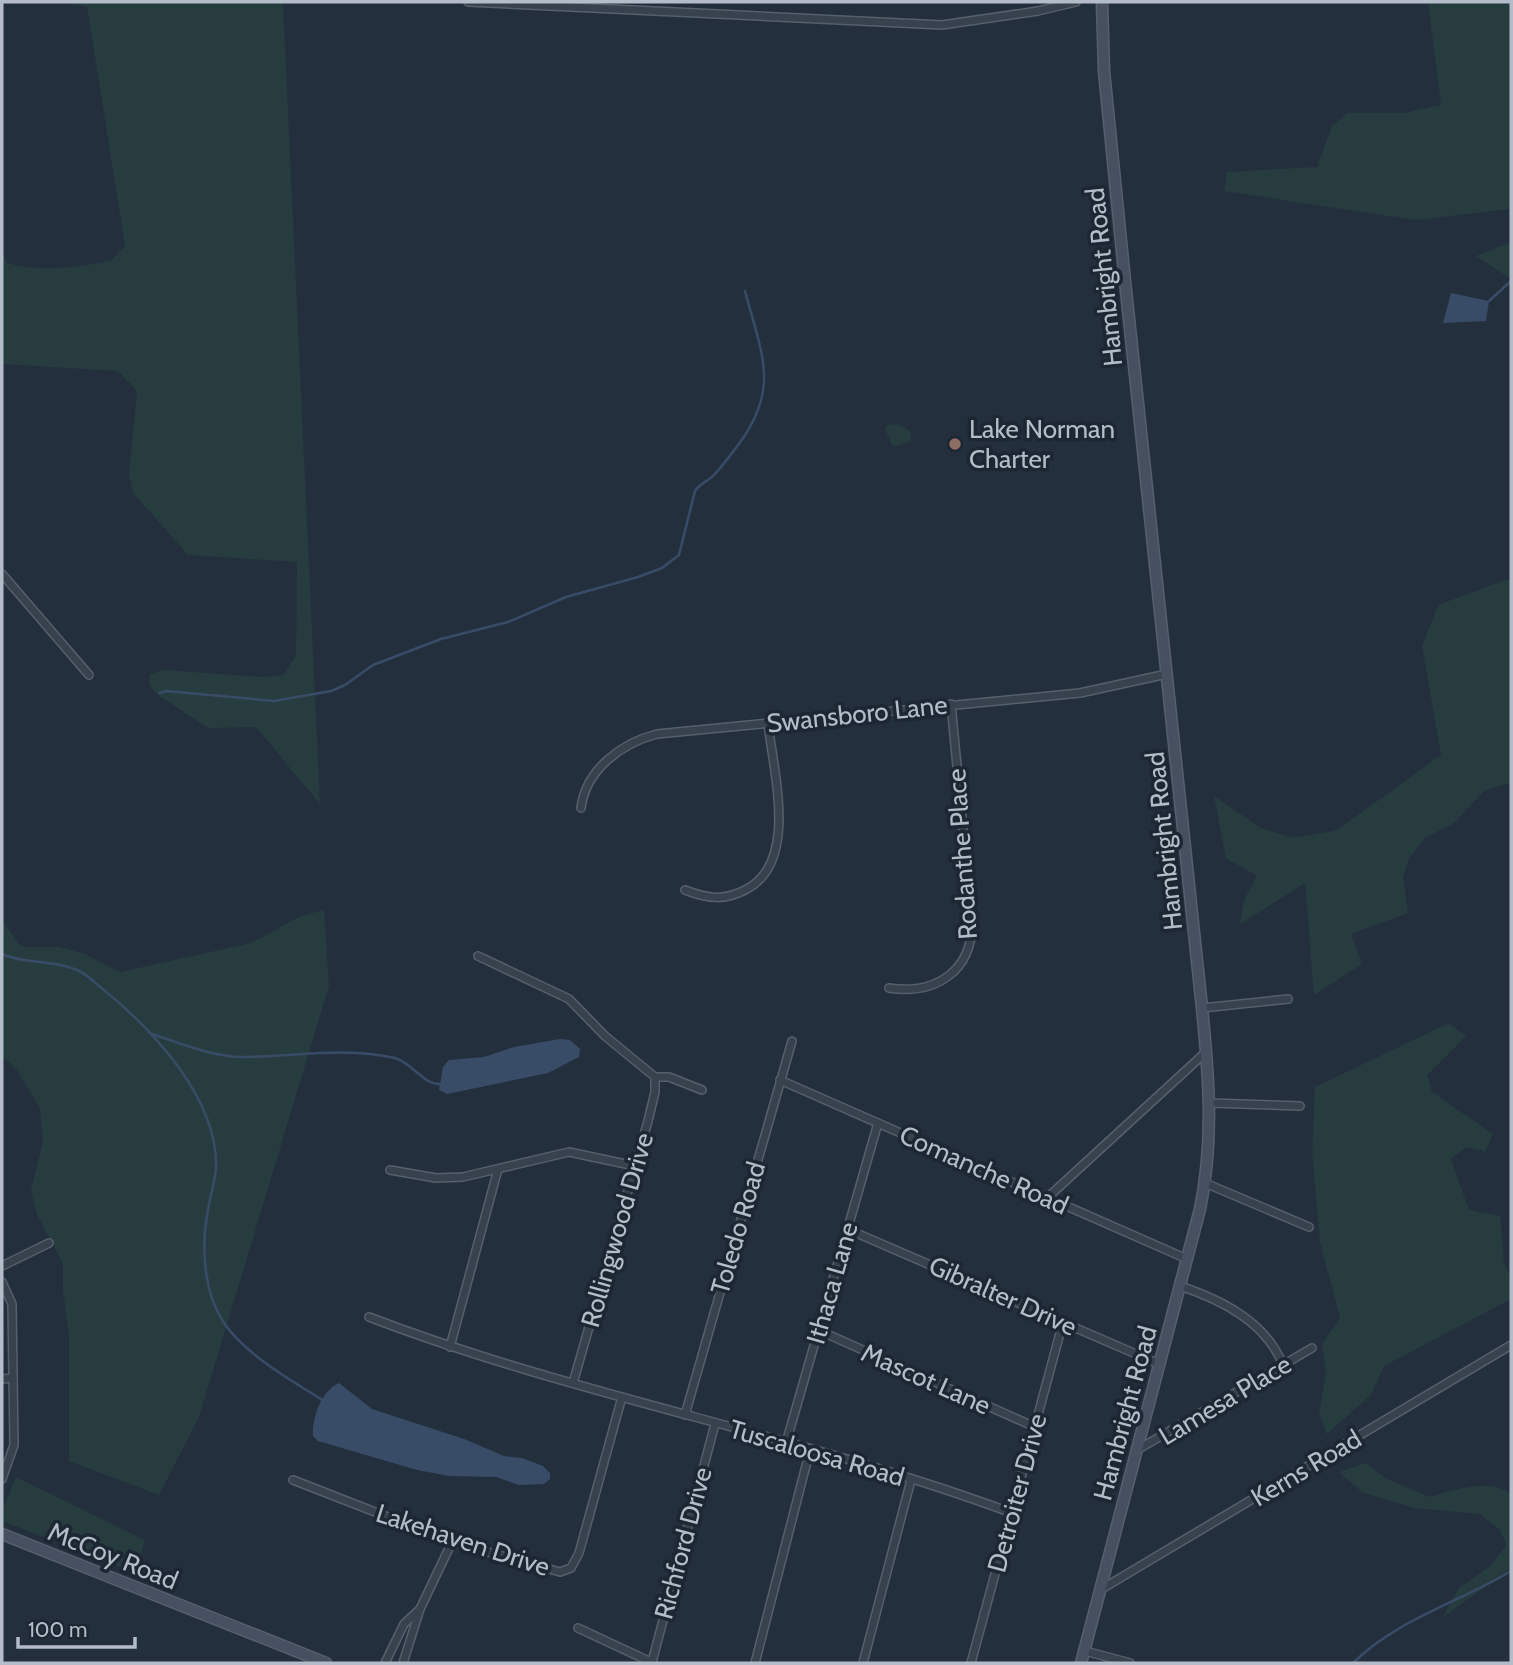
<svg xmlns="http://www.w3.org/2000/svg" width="1513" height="1665" font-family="Cabin,sans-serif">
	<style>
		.green { fill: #263c3f }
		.water { fill: #394c67 }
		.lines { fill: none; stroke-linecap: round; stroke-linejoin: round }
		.stream { stroke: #394c67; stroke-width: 2.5 }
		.street-casing { stroke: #565f6c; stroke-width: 10 }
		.secondary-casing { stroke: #565f6c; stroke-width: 13 }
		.street { stroke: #38414e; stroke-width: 7 }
		.secondary { stroke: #465061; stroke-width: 10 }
		.education-dot { fill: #8d6e63; stroke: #1d2633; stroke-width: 2.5 }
		.labels { text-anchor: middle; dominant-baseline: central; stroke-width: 7; stroke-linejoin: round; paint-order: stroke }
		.street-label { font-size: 26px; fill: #b4bcc9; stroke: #1d2633 }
		.poi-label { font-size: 26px; fill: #b4bcc9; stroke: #1d2633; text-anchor: start }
	</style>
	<rect width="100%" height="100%" fill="#242f3e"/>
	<g class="green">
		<path d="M61,2L283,3L320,804L256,727L208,728L158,695L149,685L150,674L163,670L264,677L283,675L296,656L297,562L188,555L133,493L129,474L137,391L118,371L2,364V253L7,263C41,273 76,267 111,261L125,245L87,7Z"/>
		<path d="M1428,2H1511V209L1415,220L1224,191L1227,172L1317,167L1332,126L1347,113H1403L1441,105Z"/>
		<path d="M1511,242V279L1476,256Z"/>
		<path d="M898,424L910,431L911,441L893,447L885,429L888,425Z"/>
		<path d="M1511,578V783L1485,790L1454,823L1425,838L1410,857L1403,877L1408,913L1351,934L1362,964L1314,995L1305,883L1239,925L1245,898L1257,876L1226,858L1214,796L1261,828L1293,838L1337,830L1441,755L1422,646L1438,605Z"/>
		<path d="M324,910L329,986L199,1417L159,1495L69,1461V1337L63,1290V1263L37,1215L31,1191L43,1141L40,1108L16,1069L2,1056V921L22,947H59L85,954L120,972L251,943L301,916Z"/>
		<path d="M1449,1023L1466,1036L1427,1075L1432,1092L1493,1134L1485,1152L1466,1147L1451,1159L1469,1210L1500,1216L1504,1263L1511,1277V1299L1384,1366L1371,1395L1327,1434L1319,1413L1326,1373L1322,1344L1340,1318L1320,1242L1312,1153L1315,1087Z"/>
		<path d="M1366,1463L1387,1479L1430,1497C1454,1489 1490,1478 1511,1494V1568L1442,1618L1459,1588L1489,1567L1507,1545L1499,1529L1480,1514L1414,1508L1363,1493L1339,1472Z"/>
		<path d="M16,1477L145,1540L136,1573L2,1521V1511Z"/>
	</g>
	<g class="water">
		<path d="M1451,293L1489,301L1486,321L1443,323Z"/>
		<path d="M560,1039L570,1040L580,1049L579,1057L548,1073L447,1094L439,1090L443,1067L449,1060L484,1057L514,1047Z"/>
		<path d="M339,1383L372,1409L464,1439L504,1456L522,1458L543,1466L550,1473V1479L544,1484L519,1485L496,1477L449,1476L417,1470L318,1441L313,1436C312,1418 321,1391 339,1383Z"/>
	</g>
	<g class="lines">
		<g class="stream">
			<path d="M1489,301L1511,281"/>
			<path d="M160,693L166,691L274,701L331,691L345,685L373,665L441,639L508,622L566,597L638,577L662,568L679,555L695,491C700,483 709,481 715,474C721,467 727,460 732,453C782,391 763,359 745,291"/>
			<path d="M2,954C26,965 54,959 79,971C88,975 96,984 104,990C154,1031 218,1099 216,1168C215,1182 210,1196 208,1210C201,1245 203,1292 224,1323C246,1355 291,1380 324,1401"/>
			<path d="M152,1034C180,1043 210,1056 240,1057C293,1057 342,1046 395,1058C411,1062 424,1085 440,1084"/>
			<path d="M1353,1663C1398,1619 1458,1603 1511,1571"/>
		</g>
		<defs>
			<g id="street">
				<path d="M468,2L942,25L1038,11L1076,2"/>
				<path d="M2,574L89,675"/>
				<path d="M581,808C586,769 622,743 657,734L1080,693L1167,674"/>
				<path d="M685,890C708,899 725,901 747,889C799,861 773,771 768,723"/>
				<path d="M478,956L569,999L605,1036L655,1077H669L702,1090"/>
				<path d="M889,988C936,995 973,971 972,921L951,704"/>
				<path d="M1202,1008L1288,999"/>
				<path d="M780,1080L1187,1259"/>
				<path d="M1210,1103L1300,1106"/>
				<path d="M390,1170L436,1178L463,1177L569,1152L635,1166"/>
				<path d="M1205,1183L1309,1227"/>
				<path d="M1047,1198L1206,1052"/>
				<path d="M847,1229L1159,1364"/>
				<path d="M2,1266L49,1243"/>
				<path d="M2,1282L12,1304L14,1445L2,1479"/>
				<path d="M1180,1286C1222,1300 1266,1322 1283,1365"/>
				<path d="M369,1317C578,1397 802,1435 1012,1513"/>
				<path d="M818,1330L1035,1427"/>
				<path d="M450,1347L498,1169"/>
				<path d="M2,1379L13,1378"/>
				<path d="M573,1383L648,1121L655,1092V1077"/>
				<path d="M685,1415L792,1041"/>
				<path d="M786,1443L878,1123"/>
				<path d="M1137,1450L1312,1348"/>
				<path d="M293,1480L452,1542L560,1572L571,1568L579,1553L622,1397"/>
				<path d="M1100,1590L1511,1345"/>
				<path d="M578,1628L653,1663"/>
				<path d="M1085,1651L1130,1663"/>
				<path d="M652,1662L715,1424"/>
				<path d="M385,1663L404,1624L420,1609"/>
				<path d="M403,1663L420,1609L452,1542"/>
				<path d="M755,1663L810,1450"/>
				<path d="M863,1663L911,1480"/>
				<path d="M971,1663L1063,1322"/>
			</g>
			<g id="secondary">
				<path d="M2,1534L326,1663"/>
				<path d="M1081,1663L1200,1209C1214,1141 1209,1077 1202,1008L1125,281L1104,71L1102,2"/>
			</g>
		</defs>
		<use href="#street" class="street-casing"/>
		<use href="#secondary" class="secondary-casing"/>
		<use href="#street" class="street"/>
		<use href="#secondary" class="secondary"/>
	</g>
	<circle class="education-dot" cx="955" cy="444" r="7"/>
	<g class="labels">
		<g class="street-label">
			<text transform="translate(1104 277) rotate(-96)">Hambright Road</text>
			<text transform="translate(857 714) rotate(-6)">Swansboro Lane</text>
			<text transform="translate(1164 841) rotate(-96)">Hambright Road</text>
			<text transform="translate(962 854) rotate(-94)">Rodanthe Place</text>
			<text transform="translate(984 1170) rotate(24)">Comanche Road</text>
			<text transform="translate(738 1228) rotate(-74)">Toledo Road</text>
			<text transform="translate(617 1230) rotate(-74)">Rollingwood Drive</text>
			<text transform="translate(832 1283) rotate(-74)">Ithaca Lane</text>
			<text transform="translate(1003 1296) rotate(24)">Gibralter Drive</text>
			<text transform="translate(926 1379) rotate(24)">Mascot Lane</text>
			<text transform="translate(1225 1400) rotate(-31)">Lamesa Place</text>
			<text transform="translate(1125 1413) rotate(-75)">Hambright Road</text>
			<text transform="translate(817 1453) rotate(16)">Tuscaloosa Road</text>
			<text transform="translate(1306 1468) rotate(-31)">Kerns Road</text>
			<text transform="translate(1017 1493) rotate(-75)">Detroiter Drive</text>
			<text transform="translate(463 1540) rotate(18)">Lakehaven Drive</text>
			<text transform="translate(683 1543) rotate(-75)">Richford Drive</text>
			<text transform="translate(113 1556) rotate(22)">McCoy Road</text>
		</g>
		<g class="poi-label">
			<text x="969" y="429">Lake Norman<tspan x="969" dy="30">Charter</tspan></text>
		</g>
	</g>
	<rect width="1513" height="1665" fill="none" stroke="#b4bcc9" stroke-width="7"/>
	<path d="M18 1637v10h117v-10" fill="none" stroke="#b4bcc9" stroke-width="3.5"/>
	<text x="28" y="1637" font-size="21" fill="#b4bcc9" stroke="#1d2633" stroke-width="5" paint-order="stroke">100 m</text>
</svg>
